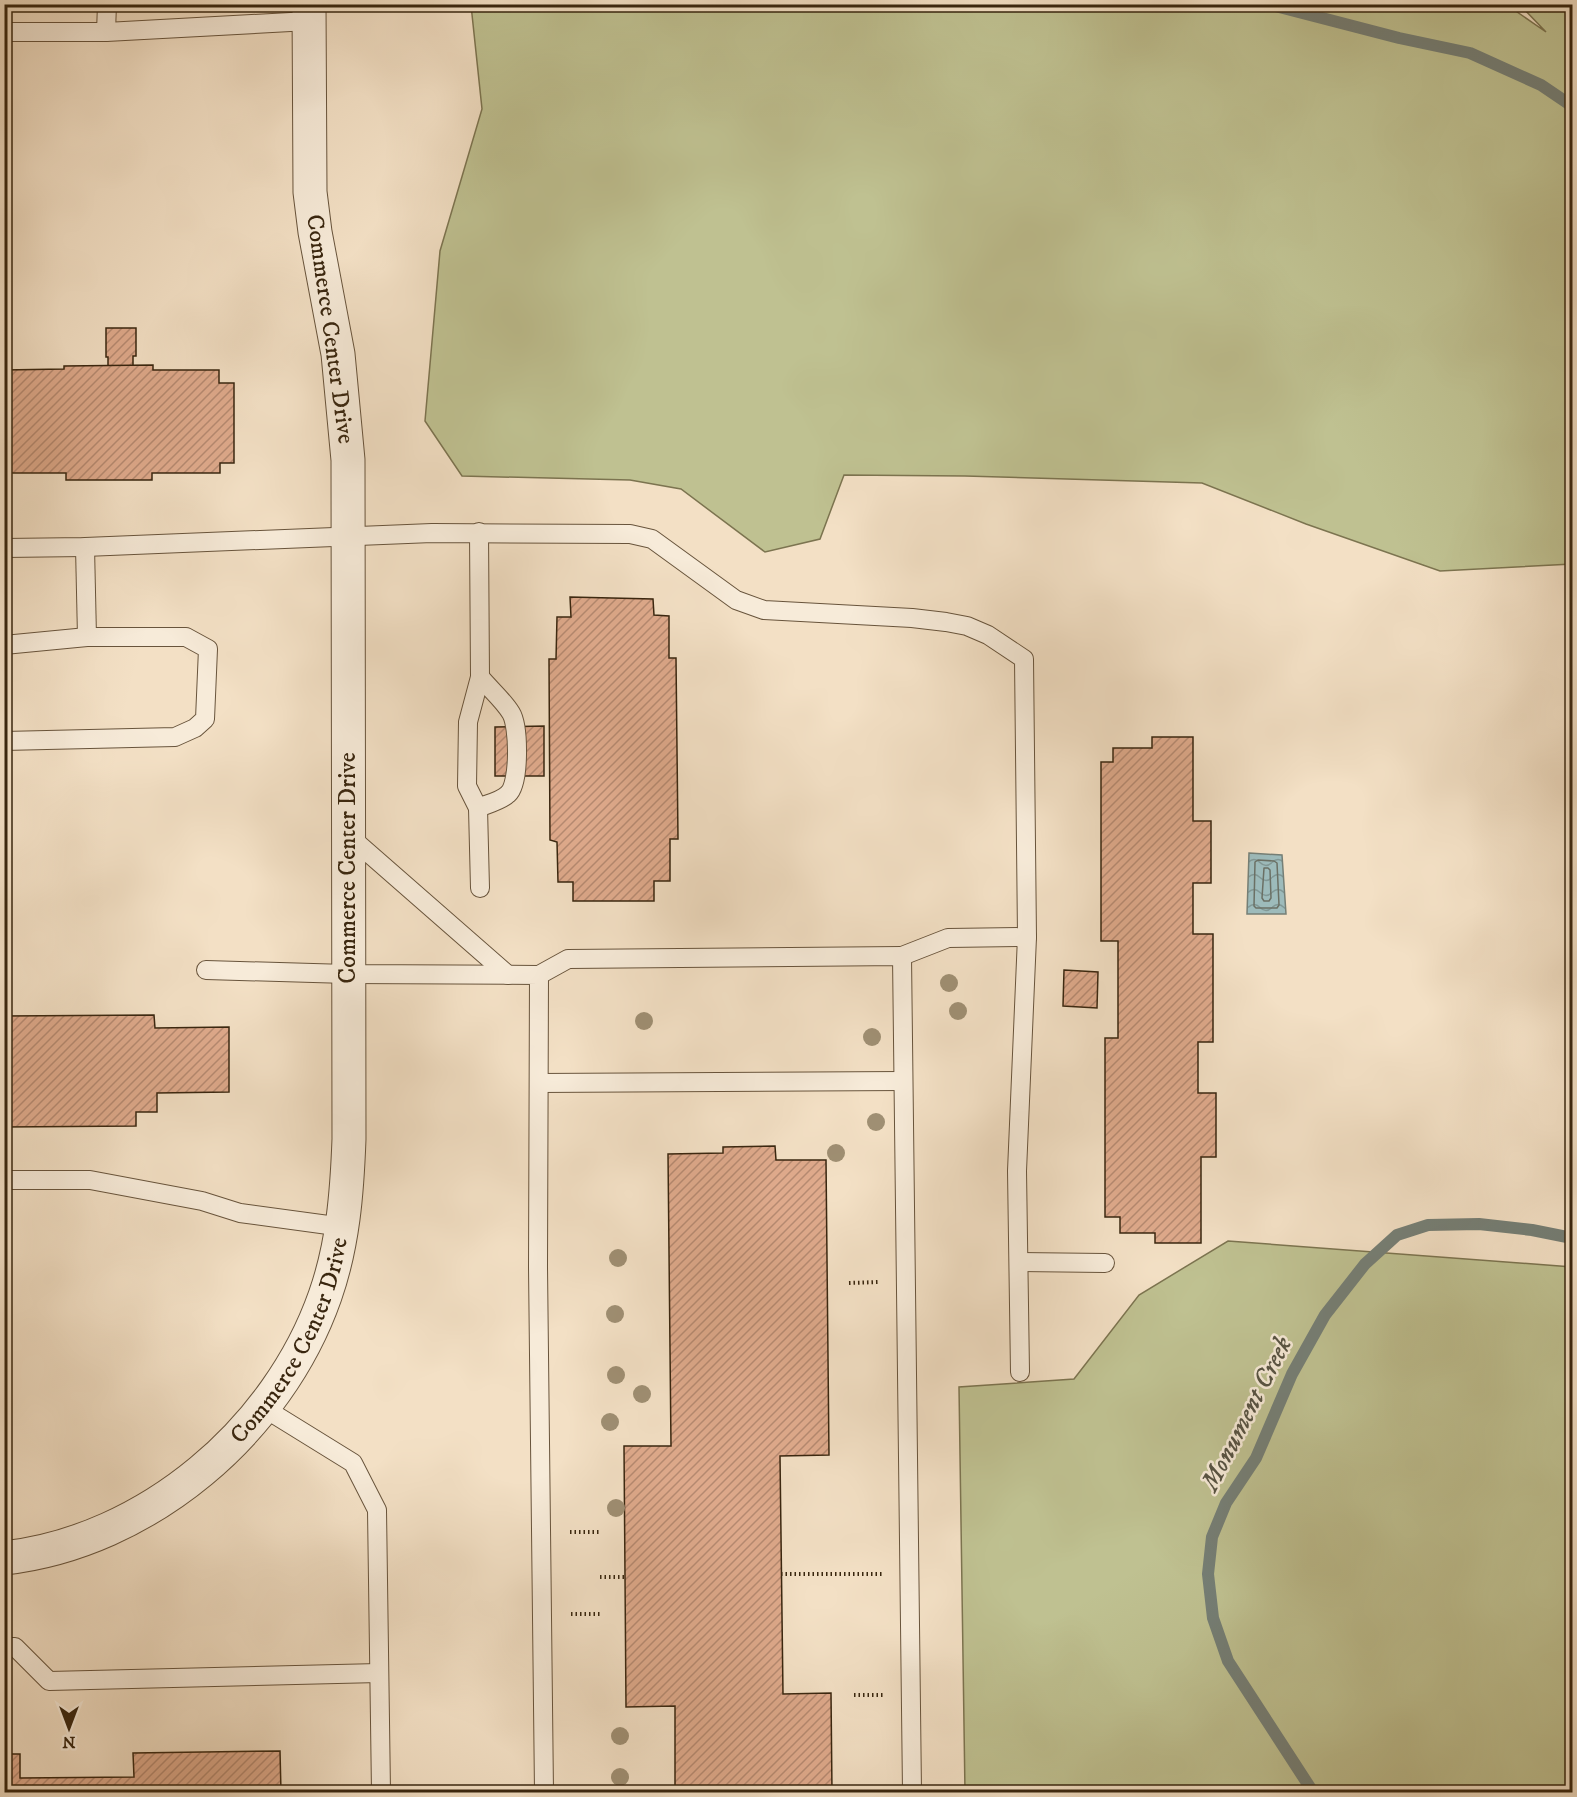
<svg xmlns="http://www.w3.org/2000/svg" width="1577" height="1797" font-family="'IM FELL DW Pica',serif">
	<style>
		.green { fill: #bfc191; stroke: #7c7450; stroke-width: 1.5 }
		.water { fill: url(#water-waves); stroke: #757f76; stroke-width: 1.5 }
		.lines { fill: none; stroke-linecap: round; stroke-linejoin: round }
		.shore { stroke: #6b7065; stroke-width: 1.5 }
		.stream { stroke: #757f76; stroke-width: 12 }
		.building { fill: url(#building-hatch); stroke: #39260f; stroke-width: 1.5 }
		.service-casing { stroke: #68543c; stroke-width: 20 }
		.minor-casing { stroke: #68543c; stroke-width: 35 }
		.path { stroke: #39260f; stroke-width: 4; stroke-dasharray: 1.5 3; stroke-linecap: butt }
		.service { stroke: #f7ebd9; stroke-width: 18 }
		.minor { stroke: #f7ebd9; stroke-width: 33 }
		.tree { fill: #9f8f73 }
		.labels { text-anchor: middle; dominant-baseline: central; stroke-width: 5; stroke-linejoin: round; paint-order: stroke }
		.street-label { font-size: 24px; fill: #39260f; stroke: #f7ebd9 }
		.water-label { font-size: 26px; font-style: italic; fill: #575343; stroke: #f7ebd9 }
	</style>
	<defs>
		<pattern id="water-waves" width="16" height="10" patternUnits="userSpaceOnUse" patternTransform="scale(1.5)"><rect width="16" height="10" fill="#9dbbbb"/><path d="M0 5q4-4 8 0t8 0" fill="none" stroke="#819896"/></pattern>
		<pattern id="building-hatch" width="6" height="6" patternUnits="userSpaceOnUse" patternTransform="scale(1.5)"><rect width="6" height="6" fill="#dfaa8c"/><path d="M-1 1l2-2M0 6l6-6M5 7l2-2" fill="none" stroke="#b68a71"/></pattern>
	</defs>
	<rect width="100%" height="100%" fill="#f3e0c5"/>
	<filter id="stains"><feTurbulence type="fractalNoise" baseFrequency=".00333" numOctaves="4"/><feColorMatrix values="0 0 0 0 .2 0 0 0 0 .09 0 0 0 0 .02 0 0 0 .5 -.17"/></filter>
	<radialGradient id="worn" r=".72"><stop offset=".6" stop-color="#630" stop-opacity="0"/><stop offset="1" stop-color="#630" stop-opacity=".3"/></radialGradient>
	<g class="green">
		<path d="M1507,5L1546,32L1520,5H1572V564L1440,571L1306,524L1202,483L965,476L844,475L820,539L765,552L681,489L630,480L462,476L425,421L440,251L482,109L471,5Z"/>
		<path d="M1228,1241L1572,1267V1792H965L959,1387L1074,1379L1139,1295Z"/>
	</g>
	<path class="water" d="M1249,853L1282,855L1286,914H1247Z"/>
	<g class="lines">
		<g class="shore">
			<path d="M1258,860L1274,861L1277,863L1279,905L1277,908H1256L1254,906L1255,862Z"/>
			<path d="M1264,868H1268L1270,870L1271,898L1269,901H1264L1262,898Z"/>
		</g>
		<g class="stream">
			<path d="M1268,4L1399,38L1470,53L1541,85L1572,106"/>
			<path d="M1313,1792L1228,1661L1213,1618L1208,1574L1212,1537L1226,1503L1256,1458L1292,1374L1325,1315L1365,1264L1397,1235L1428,1225L1479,1224L1532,1230L1572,1238"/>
		</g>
	</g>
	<g class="building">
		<path d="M106,328H136V356H133V366H108V357H106Z"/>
		<path d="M153,365V370H219V383H234V463H220V473H152V480H66V473H4V370L64,369V366Z"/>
		<path d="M570,597L653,599L654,615L669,616V658H676L678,839H670V881H654V901H573V882H558L557,842L550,840L549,659H556L557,617H571Z"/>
		<path d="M544,726V776H495V727Z"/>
		<path d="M1152,737H1193V821H1211V883H1193V934H1213V1042H1198V1093H1216V1157H1201V1243H1155V1233H1120V1217H1105V1038H1118V941H1101V762H1113V748H1152Z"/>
		<path d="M1064,970L1098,972L1097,1008L1063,1006Z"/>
		<path d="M154,1015L155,1028L229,1027V1092L157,1093V1112H136V1126L4,1127V1016Z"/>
		<path d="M775,1146L776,1160H826L829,1455L780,1456L783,1694L831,1693L832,1792H675V1706L626,1707L624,1446H671L668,1154L723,1153V1147Z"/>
		<path d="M280,1751L281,1792H4V1754H20V1778L134,1777L133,1753Z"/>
	</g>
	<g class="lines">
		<defs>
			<g id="service">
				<path d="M4,32H106L309,21"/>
				<path d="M106,32L107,4"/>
				<path d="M479,532L480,677L468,722L467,786L478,808L480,888"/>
				<path d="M85,547L87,637"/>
				<path d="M4,548L85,547L432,533L630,534L652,539L736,600L764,610L912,618L946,622L967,626L988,635L1024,659L1027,937L1017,1171L1020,1372"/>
				<path d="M4,645L87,637H186L208,649L205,719L195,728L175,737L4,741"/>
				<path d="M478,808C487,804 501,801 508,794C520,784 519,726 511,713C503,700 490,689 480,677"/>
				<path d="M348,835L508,975"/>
				<path d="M902,956L948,938L1027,937"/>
				<path d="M206,970L347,974L539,975L538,1267L544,1792"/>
				<path d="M539,975L568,959L902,956L912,1792"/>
				<path d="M539,1083L903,1081"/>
				<path d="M4,1180H90L202,1201L240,1213L343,1227"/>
				<path d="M1019,1262L1105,1263"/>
				<path d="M264,1408L353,1463L377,1510L381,1792"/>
				<path d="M4,1647H15L49,1681L379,1673"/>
			</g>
			<g id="minor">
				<path id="s1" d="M4,1558C148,1542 278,1430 325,1296C343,1245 347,1193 349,1139L348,460L338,354L315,232L310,192L309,4"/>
			</g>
		</defs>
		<use href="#service" class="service-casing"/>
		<use href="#minor" class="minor-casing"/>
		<g class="path">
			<path d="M849,1283L879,1282"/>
			<path d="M570,1532H599"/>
			<path d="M781,1574H882"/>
			<path d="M600,1577H625"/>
			<path d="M571,1614H600"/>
			<path d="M854,1695H883"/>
		</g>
		<use href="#service" class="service"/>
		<use href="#minor" class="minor"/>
	</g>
	<g class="tree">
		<circle cx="949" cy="983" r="9"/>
		<circle cx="958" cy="1011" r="9"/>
		<circle cx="644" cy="1021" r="9"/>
		<circle cx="872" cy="1037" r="9"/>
		<circle cx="876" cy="1122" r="9"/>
		<circle cx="836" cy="1153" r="9"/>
		<circle cx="618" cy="1258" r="9"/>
		<circle cx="615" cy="1314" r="9"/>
		<circle cx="616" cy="1375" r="9"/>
		<circle cx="642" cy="1394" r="9"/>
		<circle cx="610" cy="1422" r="9"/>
		<circle cx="616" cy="1508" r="9"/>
		<circle cx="620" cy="1736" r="9"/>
		<circle cx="620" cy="1777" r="9"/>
	</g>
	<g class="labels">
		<g class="street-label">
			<text transform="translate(330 329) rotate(82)">Commerce Center Drive</text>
			<text transform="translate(348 868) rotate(-90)">Commerce Center Drive</text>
			<text stroke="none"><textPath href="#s1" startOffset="380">Commerce Center Drive</textPath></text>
		</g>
		<g class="water-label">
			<text transform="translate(1247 1414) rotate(-63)">Monument Creek</text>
		</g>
	</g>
	<rect width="1577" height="1797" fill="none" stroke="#f3e0c5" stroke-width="24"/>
	<rect x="6" y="6" width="1565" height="1785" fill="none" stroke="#39260f" stroke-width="3"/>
	<rect x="12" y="12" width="1553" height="1773" fill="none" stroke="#39260f" stroke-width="1.5"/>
	<g transform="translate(69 1728) rotate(180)" stroke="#f7ebd9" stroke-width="4.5" paint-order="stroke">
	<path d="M0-4.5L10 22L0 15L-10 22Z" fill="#39260f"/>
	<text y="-9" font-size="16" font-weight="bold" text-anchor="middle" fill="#39260f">N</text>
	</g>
	<rect width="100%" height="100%" filter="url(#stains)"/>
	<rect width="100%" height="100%" fill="url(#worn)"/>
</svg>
